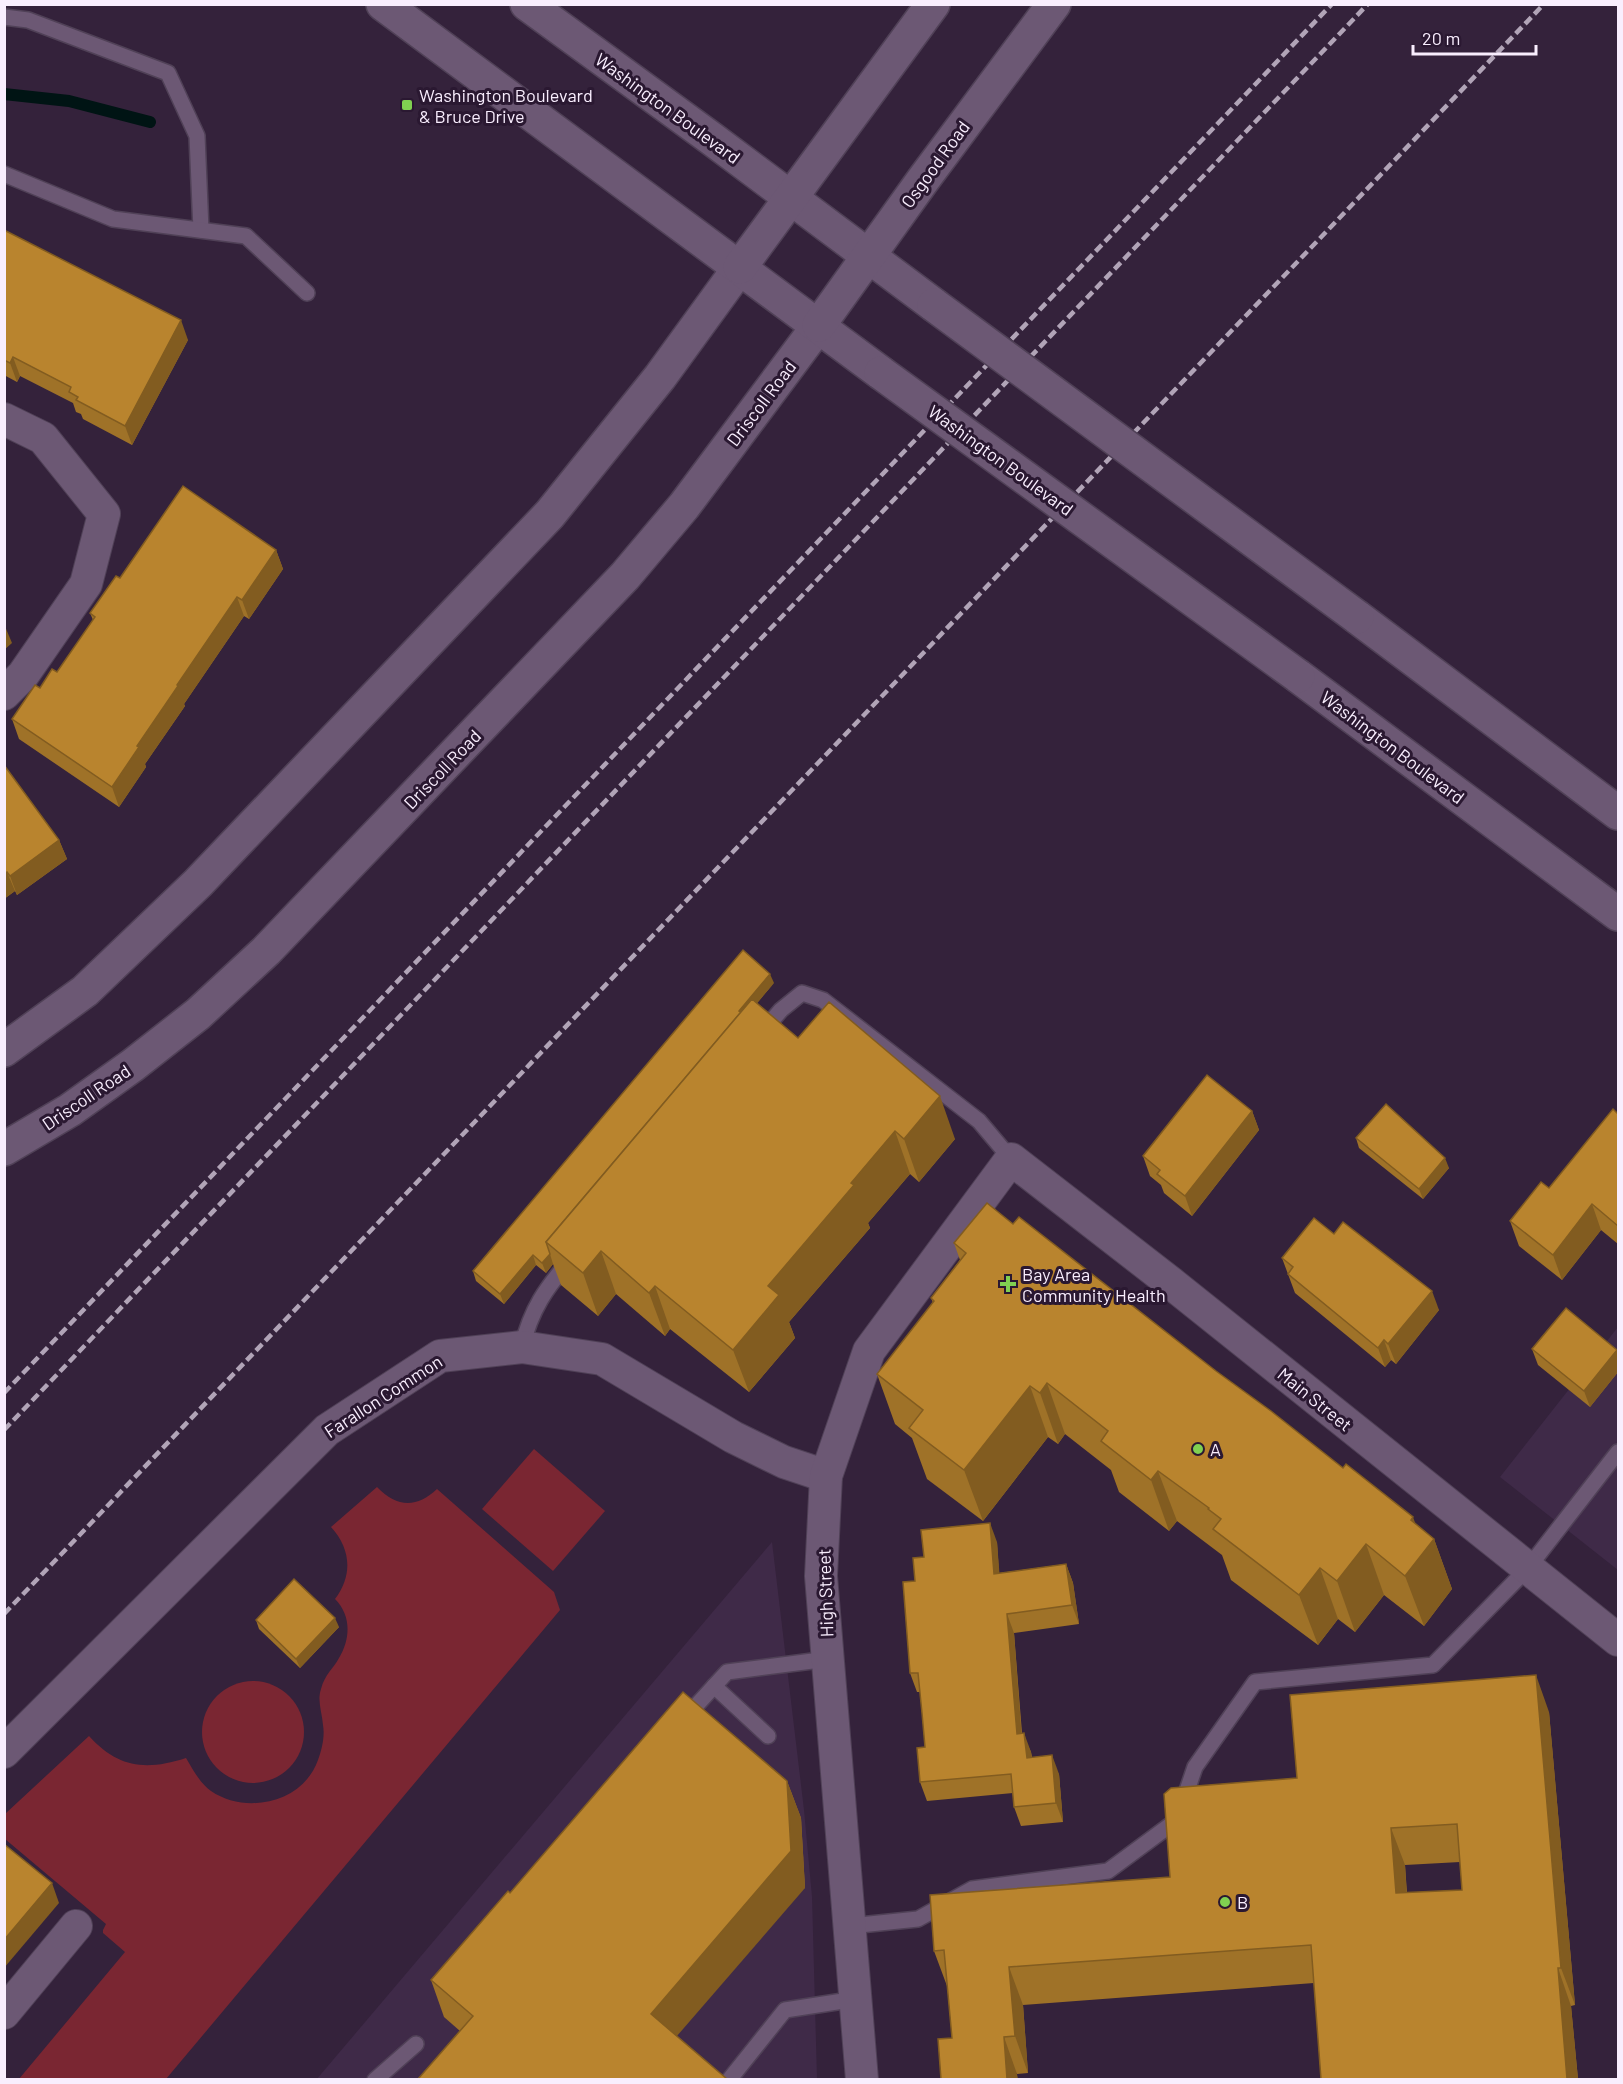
<svg xmlns="http://www.w3.org/2000/svg" width="1623" height="2084" font-family="Barlow,sans-serif">
	<style>
		.built { fill: #3f2a48 }
		.green { fill: #7a2632 }
		.lines { fill: none; stroke-linecap: round; stroke-linejoin: round }
		.stream { stroke: #001414; stroke-width: 12 }
		.service-casing { stroke: #504157; stroke-width: 18 }
		.minor-casing { stroke: #504157; stroke-width: 34 }
		.tertiary-casing { stroke: #504157; stroke-width: 36 }
		.secondary-casing { stroke: #504157; stroke-width: 36 }
		.service { stroke: #6c5874; stroke-width: 15 }
		.minor { stroke: #6c5874; stroke-width: 32 }
		.tertiary { stroke: #6c5874; stroke-width: 33 }
		.secondary { stroke: #6c5874; stroke-width: 33 }
		.rail { stroke: #b1a4b7; stroke-width: 4.5; stroke-dasharray: 9 4.5; stroke-linecap: butt }
		.secondary-bridge-casing { stroke: #504157; stroke-width: 36; stroke-linecap: butt }
		.secondary-bridge { stroke: #6c5874; stroke-width: 33 }
		.wall { fill: #9f7228; fill-rule: evenodd }
		.shaded-wall { fill: #825c20 }
		.building { fill: #b9842e; stroke: #825c20; stroke-width: 1.5; fill-rule: evenodd }
		.poi-dot { fill: #80d051; stroke: #2a1831; stroke-width: 2 }
		.labels { text-anchor: middle; dominant-baseline: central; stroke-width: 6; stroke-linejoin: round; paint-order: stroke }
		.poi-label { font-size: 18px; fill: #f9eefe; stroke: #2a1831; text-anchor: start }
		.street-label { font-size: 18px; fill: #f9eefe; stroke: #2a1831 }
	</style>
	<rect width="100%" height="100%" fill="#34223b"/>
	<g class="built">
		<path d="M1618,1327V1570L1500,1477Z"/>
		<path d="M772,1542L804,1810L812,1897L817,2079L316,2080Z"/>
	</g>
	<g class="green">
		<path d="M534,1449L605,1511L553,1571L482,1509Z"/>
		<path d="M377,1487C397,1508 417,1508 437,1489L554,1592L560,1610L166,2079H19L125,1952L103,1933V1930L106,1924L5,1839L6,1836L5,1814L89,1736C118,1768 146,1771 186,1758C193,1770 200,1783 211,1791C246,1815 303,1803 318,1760C322,1749 325,1736 323,1725C322,1712 317,1701 321,1689C325,1674 333,1669 339,1658C351,1638 351,1615 335,1599C353,1575 351,1549 331,1527Z"/>
		<circle cx="253" cy="1732" r="51"/>
	</g>
	<g class="lines">
		<path class="stream" d="M4,94L69,101L150,122"/>
		<defs>
			<g id="service">
				<path d="M4,17L28,20L168,73L197,136L201,230"/>
				<path d="M4,174L113,219L246,236L307,293"/>
				<path d="M762,1032L781,1010L802,993L823,1000L979,1121L1011,1159"/>
				<path d="M522,1347C531,1309 546,1288 571,1259"/>
				<path d="M714,1686L768,1736"/>
				<path d="M684,1719L727,1672L828,1659"/>
				<path d="M850,1926L918,1919L972,1889L1108,1871L1177,1820L1195,1767L1255,1682L1433,1665L1528,1568L1618,1452"/>
				<path d="M375,2080L416,2044"/>
				<path d="M729,2080L785,2010L856,1999"/>
			</g>
			<g id="minor">
				<path d="M4,419L43,438L104,514L86,584L23,675L4,694"/>
				<path d="M4,1752L327,1430L440,1356L522,1347L602,1359L733,1437L784,1462L826,1476"/>
				<path d="M4,2013L76,1926"/>
				<path d="M862,2080L821,1576L826,1476L869,1351L1011,1159L1171,1283L1618,1640"/>
			</g>
			<g id="tertiary">
				<path d="M4,1050L85,991L198,883L550,514L660,377L740,267"/>
				<path d="M4,1149L70,1110L133,1065L198,1014L266,951L625,576L684,506L819,325"/>
			</g>
			<g id="secondary">
				<path d="M383,4L881,373"/>
				<path d="M527,4L712,139L934,305"/>
				<path d="M740,267L933,4"/>
				<path d="M819,325L923,180L1054,4"/>
				<path d="M1357,617L1618,813"/>
				<path d="M1298,676L1618,914"/>
			</g>
		</defs>
		<use href="#service" class="service-casing"/>
		<use href="#minor" class="minor-casing"/>
		<use href="#tertiary" class="tertiary-casing"/>
		<use href="#secondary" class="secondary-casing"/>
		<use href="#service" class="service"/>
		<use href="#minor" class="minor"/>
		<use href="#tertiary" class="tertiary"/>
		<use href="#secondary" class="secondary"/>
		<g class="rail">
			<path d="M4,1393L1332,4"/>
			<path d="M4,1430L1368,4"/>
			<path d="M4,1614L1544,4"/>
		</g>
		<defs>
			<g id="secondary-bridge">
				<path d="M934,305L1357,617"/>
				<path d="M881,373L1298,676"/>
			</g>
		</defs>
		<use href="#secondary-bridge" class="secondary-bridge-casing"/>
		<use href="#secondary-bridge" class="secondary-bridge"/>
	</g>
	<g class="wall">
		<path d="M4,230L188,340L132,445L83,419L81,414L76,412L73,403L20,376L17,382L4,375Z"/>
		<path d="M276,550L283,569L249,619L244,616L184,704L185,706L145,764L146,767L119,807L19,739L12,719L40,688L57,672L93,620L90,613L120,578Z"/>
		<path d="M4,765L59,840L67,859L17,895L15,891L4,899Z"/>
		<path d="M774,983L757,1003L798,1038L955,1139L919,1182L910,1174L868,1223L870,1228L789,1322L795,1338L749,1392L670,1329L665,1336L616,1294L598,1316L561,1285L553,1264L546,1273L536,1265L504,1304L476,1281L473,1271Z"/>
		<path d="M1252,1111L1259,1130L1192,1216L1164,1193L1161,1185L1150,1176L1143,1156Z"/>
		<path d="M1618,1114V1244L1601,1230L1562,1280L1519,1246L1510,1221L1549,1188Z"/>
		<path d="M1356,1138L1449,1168L1423,1199L1359,1148Z"/>
		<path d="M1013,1224L1216,1371L1434,1539L1452,1589L1424,1626L1384,1595L1355,1632L1338,1619L1318,1645L1231,1580L1222,1555L1177,1521L1169,1531L1119,1492L1111,1470L1065,1434L1058,1444L1048,1437L983,1521L927,1479L912,1438L895,1424L877,1374L933,1303L931,1298L960,1260L954,1243Z"/>
		<path d="M1334,1234L1439,1310L1396,1364L1391,1360L1385,1367L1295,1293L1282,1258Z"/>
		<path d="M1532,1349L1618,1353V1372L1590,1407L1538,1365Z"/>
		<path d="M997,1542L999,1573L1066,1564L1073,1583L1079,1624L1014,1633L1022,1733L1031,1752L1032,1757L1059,1774L1063,1822L1021,1826L1014,1807L1013,1793L927,1801L920,1782L925,1747L922,1713L920,1692H917L910,1673L915,1581L924,1557Z"/>
		<path d="M256,1620L339,1627L300,1668L259,1629Z"/>
		<path d="M1549,1712L1575,2005L1571,2006L1578,2079H1321L1314,1983L1023,2005L1028,2073L1017,2074L947,1986L934,1951L1170,1877L1297,1778ZM1460,1862L1462,1890L1407,1893L1405,1865Z"/>
		<path d="M787,1781L801,1818L805,1888L460,2031L444,2017L431,1980L510,1893Z"/>
	</g>
	<g class="shaded-wall">
		<path d="M181,320L188,340L132,445L125,426Z"/>
		<path d="M13,357L20,376L17,382L10,363Z"/>
		<path d="M276,550L283,569L249,619L242,600Z"/>
		<path d="M237,597L244,616L184,704L185,706L145,764L146,767L119,807L112,787L137,746L177,685Z"/>
		<path d="M4,624L12,643L4,650Z"/>
		<path d="M59,840L67,859L17,895L10,876Z"/>
		<path d="M7,872L15,891L4,899V874Z"/>
		<path d="M770,974L774,983L743,1020L739,1011Z"/>
		<path d="M940,1096L955,1139L919,1182L904,1139Z"/>
		<path d="M1252,1111L1259,1130L1192,1216L1185,1196Z"/>
		<path d="M895,1131L910,1174L868,1223L870,1228L789,1322L795,1338L749,1392L733,1350L768,1286L851,1183Z"/>
		<path d="M1445,1158L1449,1168L1423,1199L1419,1189Z"/>
		<path d="M1592,1204L1601,1230L1562,1280L1553,1255Z"/>
		<path d="M601,1251L616,1294L598,1316L583,1273Z"/>
		<path d="M550,1254L553,1264L546,1273L542,1263Z"/>
		<path d="M533,1255L536,1265L504,1304L500,1294Z"/>
		<path d="M655,1286L670,1329L665,1336L649,1293Z"/>
		<path d="M1432,1291L1439,1310L1396,1364L1388,1344Z"/>
		<path d="M1384,1340L1391,1360L1385,1367L1378,1348Z"/>
		<path d="M1617,1350L1618,1353V1372L1590,1407L1584,1391Z"/>
		<path d="M1047,1383L1065,1434L1058,1444L1040,1393Z"/>
		<path d="M1030,1386L1048,1437L983,1521L964,1470Z"/>
		<path d="M1158,1471L1177,1521L1169,1531L1151,1480Z"/>
		<path d="M1413,1517L1425,1550L1434,1539L1452,1589L1424,1626L1405,1576L1411,1520Z"/>
		<path d="M990,1523L997,1542L1001,1593L994,1574Z"/>
		<path d="M1366,1544L1384,1595L1355,1632L1337,1581Z"/>
		<path d="M1066,1564L1073,1583L1079,1624L1072,1605Z"/>
		<path d="M1320,1568L1338,1619L1318,1645L1299,1595Z"/>
		<path d="M1007,1614L1014,1633L1023,1753L1017,1734Z"/>
		<path d="M335,1618L339,1627L300,1668L296,1659Z"/>
		<path d="M1536,1675L1549,1712L1575,2005L1561,1968Z"/>
		<path d="M1024,1733L1031,1752L1034,1777L1027,1758Z"/>
		<path d="M1052,1755L1059,1774L1063,1822L1056,1803Z"/>
		<path d="M787,1781L801,1818L805,1888L664,2051L651,2014Z"/>
		<path d="M1391,1828L1405,1865L1409,1931L1396,1893Z"/>
		<path d="M52,1883L59,1903L4,1968V1940Z"/>
		<path d="M1009,1967L1023,2005L1028,2073L1015,2036Z"/>
		<path d="M1558,1968L1571,2006L1578,2079H1567Z"/>
		<path d="M1004,2037L1017,2074L1018,2079H1007Z"/>
	</g>
	<g class="building">
		<path d="M4,230L181,320L125,426L76,400L78,397L69,392L71,387L13,357L10,363L4,360Z"/>
		<path d="M183,486L276,550L242,600L237,597L177,685L178,686L137,746L139,747L112,787L12,719L35,685L40,688L52,669L57,672L95,617L90,613L116,576L120,578Z"/>
		<path d="M4,765L59,840L10,876L7,872L4,874Z"/>
		<path d="M743,950L770,974L739,1011L741,1012L546,1242L550,1254L542,1263L533,1255L500,1294L473,1271Z"/>
		<path d="M752,999L798,1038L829,1002L940,1096L904,1139L895,1131L851,1183L854,1185L768,1286L779,1295L733,1350L655,1286L649,1293L601,1251L583,1273L546,1242Z"/>
		<path d="M1207,1075L1252,1111L1185,1196L1157,1174L1160,1170L1143,1156Z"/>
		<path d="M1386,1104L1445,1158L1419,1189L1356,1138Z"/>
		<path d="M1613,1109L1618,1114V1226L1592,1204L1553,1255L1510,1221L1541,1182L1549,1188Z"/>
		<path d="M987,1203L1013,1224L1019,1217L1216,1371L1271,1411L1343,1468L1346,1464L1413,1517L1411,1520L1434,1539L1405,1576L1366,1544L1337,1581L1320,1568L1299,1595L1213,1529L1221,1519L1208,1509L1209,1508L1158,1471L1151,1480L1101,1441L1108,1431L1047,1383L1040,1393L1030,1386L964,1470L909,1428L923,1410L877,1374L934,1301L931,1298L966,1253L954,1243Z"/>
		<path d="M1314,1218L1334,1234L1343,1222L1432,1291L1388,1344L1384,1340L1378,1348L1288,1274L1293,1267L1282,1258Z"/>
		<path d="M1566,1308L1617,1350L1584,1391L1532,1349Z"/>
		<path d="M990,1523L994,1574L1066,1564L1072,1605L1007,1614L1017,1734L1024,1733L1027,1758L1052,1755L1056,1803L1014,1807L1011,1774L920,1782L917,1748L925,1747L922,1713L918,1673H910L903,1582L915,1581L913,1558L924,1557L921,1530Z"/>
		<path d="M294,1579L335,1618L296,1659L256,1620Z"/>
		<path d="M1536,1675L1561,1968H1558L1567,2079H1321L1311,1945L1009,1967L1015,2036L1004,2037L1007,2079H941L938,2039L952,2038L944,1950L934,1951L930,1895L1170,1877L1164,1794L1171,1788L1297,1778L1290,1695ZM1457,1824L1462,1890L1396,1893L1391,1828Z"/>
		<path d="M683,1692L787,1781L791,1851L651,2014L727,2079H418L473,2016L431,1980L508,1891L510,1893Z"/>
		<path d="M4,1844L52,1883L4,1940Z"/>
	</g>
	<g class="poi-dot">
		<rect x="401" y="99" width="12" height="12" rx="3"/>
		<path d="M1005 1275h6v6h6v6h-6v6h-6v-6h-6v-6h6z"/>
		<circle cx="1198" cy="1449" r="6"/>
		<circle cx="1225" cy="1902" r="6"/>
	</g>
	<g class="labels">
		<g class="poi-label">
			<text x="419" y="95">Washington Boulevard<tspan x="419" dy="21">&amp; Bruce Drive</tspan></text>
			<text x="1022" y="1274">Bay Area<tspan x="1022" dy="21">Community Health</tspan></text>
			<text x="1210" y="1449">A</text>
			<text x="1237" y="1902">B</text>
		</g>
		<g class="street-label">
			<text transform="translate(668 108) rotate(36)">Washington Boulevard</text>
			<text transform="translate(935 164) rotate(-54)">Osgood Road</text>
			<text transform="translate(761 403) rotate(-53)">Driscoll Road</text>
			<text transform="translate(1001 460) rotate(36)">Washington Boulevard</text>
			<text transform="translate(1393 747) rotate(37)">Washington Boulevard</text>
			<text transform="translate(442 769) rotate(-46)">Driscoll Road</text>
			<text transform="translate(86 1097) rotate(-34)">Driscoll Road</text>
			<text transform="translate(383 1396) rotate(-33)">Farallon Common</text>
			<text transform="translate(1315 1399) rotate(39)">Main Street</text>
			<text transform="translate(825 1593) rotate(-92)">High Street</text>
		</g>
	</g>
	<rect width="1623" height="2084" fill="none" stroke="#f9eefe" stroke-width="12"/>
	<path d="M1413 45v9h123v-9" fill="none" stroke="#f9eefe" stroke-width="3"/>
	<text x="1422" y="45" font-size="18" fill="#f9eefe" stroke="#2a1831" stroke-width="4.5" paint-order="stroke">20 m</text>
</svg>
